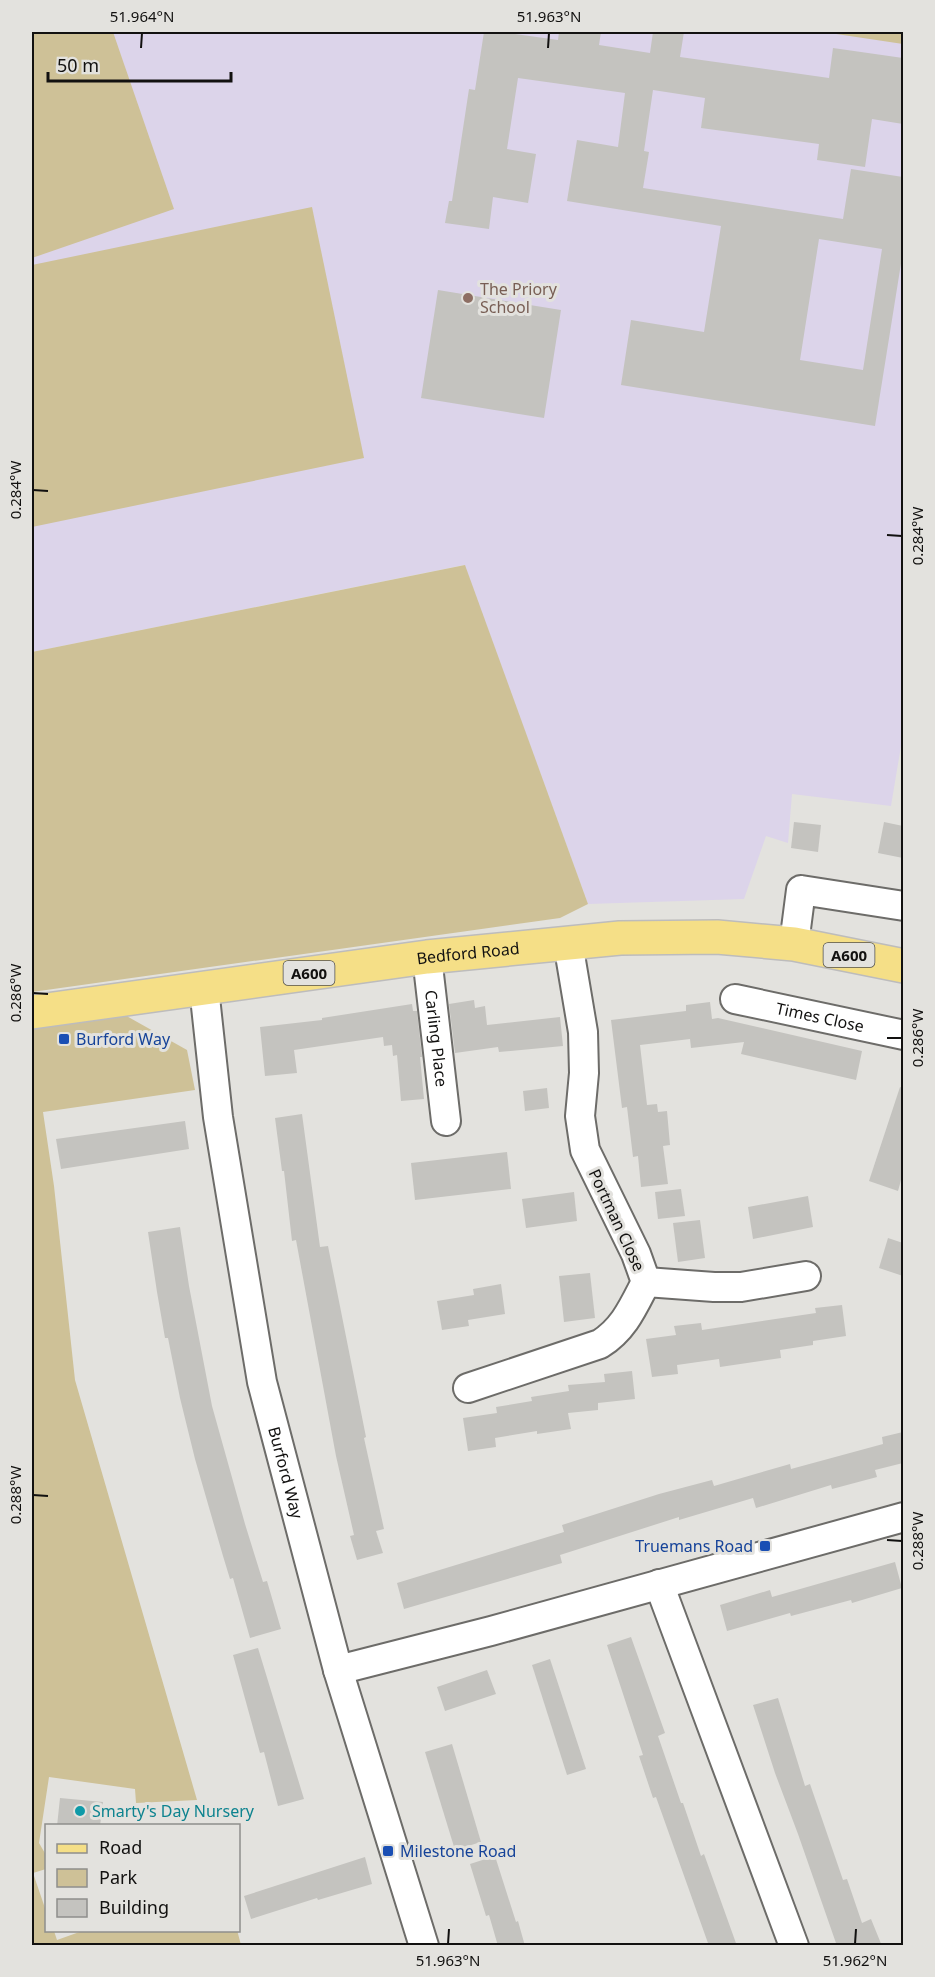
<svg xmlns="http://www.w3.org/2000/svg" width="935" height="1977" font-family="'Noto Sans',sans-serif">
	<style>
		.education { fill: #dcd4ea }
		.green { fill: #cec197 }
		.building { fill: #c4c3bf; fill-rule: evenodd }
		.lines { fill: none; stroke-linecap: round; stroke-linejoin: round }
		.minor-casing { stroke: #6d6c69; stroke-width: 32 }
		.primary-casing { stroke: #bdbcbc; stroke-width: 36 }
		.minor { stroke: #fff; stroke-width: 28 }
		.primary { stroke: #f5df87; stroke-width: 33 }
		.ticks { fill: none; stroke: #121110; stroke-width: 2 }
		.education-dot { fill: #8d6e63; stroke: #e3e2de; stroke-width: 2 }
		.transit-dot { fill: #1a4fb4; stroke: #e3e2de; stroke-width: 2 }
		.culture-dot { fill: #0f9aa8; stroke: #e3e2de; stroke-width: 2 }
		.labels { text-anchor: middle; dominant-baseline: central; stroke-width: 6; stroke-linejoin: round; paint-order: stroke }
		.shield { fill: #e3e2de; stroke: #51504e; stroke-width: 1.5 }
		.shield-label { font-size: 15px; font-weight: bold; fill: #121110 }
		.education-label { font-size: 16px; fill: #785e54; stroke: #e3e2de; text-anchor: start }
		.street-label { font-size: 16px; fill: #121110; stroke: #e3e2de }
		.transit-label { font-size: 16px; fill: #164399; stroke: #e3e2de; text-anchor: start }
		.culture-label { font-size: 16px; fill: #0d838f; stroke: #e3e2de; text-anchor: start }
		.neatline { fill: none; stroke: #121110; stroke-width: 2 }
		.ticks-label { font-size: 15px; text-anchor: middle; fill: #121110 }
	</style>
	<rect width="100%" height="100%" fill="#e3e2de"/>
	<path class="education" d="M32,32H903L904,728L891,806L792,794L788,843L766,836L744,899L588,904L464,565L32,652Z"/>
	<g class="green">
		<path d="M32,32H113L174,209L32,258Z"/>
		<path d="M823,32H903V44Z"/>
		<path d="M312,207L364,458L32,527V265Z"/>
		<path d="M465,565L588,904L560,918L32,992V652Z"/>
		<path d="M123,1014L187,1050L195,1090L43,1112L54,1186L75,1380L197,1800L136,1803L135,1789L49,1777L39,1843L46,1855V1869L33,1873L46,1911V1930L54,1931L57,1940L85,1930H237L241,1945H32V1026Z"/>
	</g>
	<g class="building">
		<path d="M484,32H501L558,40L559,32H601L599,45L650,53L653,32H684L680,57L829,78L833,48L903,58V124L872,119L865,167L817,160L819,144L701,128L705,98L653,90L644,151L649,152L643,188L843,219L851,169L903,177V251L875,426L621,385L631,320L704,332L721,226L567,201L577,140L618,147L625,93L518,78L507,149L536,154L528,203L493,197L489,229L445,223L449,201H452L469,89L475,90ZM819,239L882,249L863,370L800,360Z"/>
		<path d="M438,290L561,310L544,418L421,398Z"/>
		<path d="M794,822L821,825L818,852L791,848Z"/>
		<path d="M884,822L903,826V858L878,853Z"/>
		<path d="M474,1000L475,1008L485,1006L487,1025L560,1017L563,1046L499,1052L498,1047L455,1053L449,1004Z"/>
		<path d="M710,1002L712,1019L718,1018L862,1051L856,1080L741,1054L744,1042L691,1048L690,1039L640,1045L647,1105L657,1104L658,1112L667,1111L670,1145L663,1146L668,1184L641,1187L638,1156L633,1157L627,1107L622,1108L611,1020L686,1011V1005Z"/>
		<path d="M412,1004L413,1011H417L422,1057H420L424,1099L401,1101L397,1055L393,1056L392,1045L384,1046L383,1037L294,1050L297,1073L265,1076L260,1027L322,1020V1018Z"/>
		<path d="M900,1087L903,1088V1173L898,1191L869,1181Z"/>
		<path d="M547,1088L549,1108L525,1111L523,1091Z"/>
		<path d="M302,1114L320,1247L328,1246L366,1437L364,1438L384,1529L376,1531L383,1553L357,1560L350,1536L354,1535L336,1456L296,1240L292,1241L284,1171H282L275,1118Z"/>
		<path d="M185,1121L189,1149L61,1169L56,1139Z"/>
		<path d="M507,1152L511,1189L415,1200L411,1163Z"/>
		<path d="M681,1189L685,1216L658,1219L655,1192Z"/>
		<path d="M574,1192L577,1221L526,1228L522,1199Z"/>
		<path d="M808,1196L813,1227L753,1239L748,1207Z"/>
		<path d="M700,1220L705,1258L678,1262L673,1223Z"/>
		<path d="M180,1227L189,1286L212,1406L245,1524L263,1582L267,1581L281,1629L250,1638L233,1578L230,1579L223,1556L195,1459L180,1398L168,1338H165L157,1292L148,1232Z"/>
		<path d="M888,1238L903,1243V1276L879,1268Z"/>
		<path d="M590,1273L595,1318L564,1322L559,1276Z"/>
		<path d="M501,1284L505,1314L468,1320L469,1326L442,1330L437,1301L474,1295L473,1289Z"/>
		<path d="M842,1305L846,1336L813,1341V1345L780,1350L781,1358L720,1367L719,1359L677,1365L678,1374L652,1377L646,1339L676,1335L674,1326L701,1323L702,1330L816,1313L815,1308Z"/>
		<path d="M632,1371L635,1399L598,1403V1410L568,1413L571,1429L537,1434V1431L495,1438L496,1447L468,1451L463,1418L497,1413L496,1407L532,1401L531,1397L569,1391L568,1385L605,1382L604,1374Z"/>
		<path d="M903,1432V1463L875,1470L877,1477L832,1489L831,1485L756,1508L753,1498L679,1520V1517L560,1555L562,1563L404,1609L397,1583L564,1532L562,1525L659,1494L712,1480L714,1486L790,1464L791,1469L883,1444L882,1437Z"/>
		<path d="M895,1562L902,1588L852,1603L851,1600L791,1616L790,1613L727,1631L720,1605L770,1590L772,1597Z"/>
		<path d="M631,1637L665,1733L658,1736L681,1803H683L701,1856L704,1854L737,1946H709L656,1797L653,1798L639,1756L643,1755L607,1645Z"/>
		<path d="M258,1648L304,1799L278,1806L264,1752L260,1753L233,1655Z"/>
		<path d="M550,1659L586,1769L567,1775L532,1665Z"/>
		<path d="M487,1670L496,1694L445,1711L437,1687Z"/>
		<path d="M778,1698L805,1786L810,1784L843,1880L847,1879L862,1923L871,1919L882,1946H837L798,1834L775,1773L753,1705Z"/>
		<path d="M452,1744L481,1842L455,1850L425,1752Z"/>
		<path d="M60,1798L103,1802L100,1826H57Z"/>
		<path d="M495,1856L516,1922L518,1921L525,1946H498L489,1915L486,1916L470,1864Z"/>
		<path d="M365,1857L372,1884L318,1900L317,1898L251,1919L244,1896Z"/>
	</g>
	<g class="lines">
		<defs>
			<g id="minor">
				<path d="M794,944L801,890L904,906"/>
				<path id="s1" d="M427,957L446,1121"/>
				<path id="s2" d="M204,988L218,1117L262,1382L338,1670L424,1946"/>
				<path id="s3" d="M735,999L904,1035"/>
				<path d="M646,1282L714,1287H741L806,1276"/>
				<path d="M468,1388L600,1344C624,1329 633,1307 646,1282L636,1254L585,1150L580,1116L584,1073L583,1032L568,943"/>
				<path d="M659,1584L794,1946"/>
				<path d="M338,1670L491,1631L904,1517"/>
			</g>
			<g id="primary">
				<path id="s4" d="M32,1012L427,957L620,938L717,937L794,944L904,966"/>
			</g>
		</defs>
		<use href="#minor" class="minor-casing"/>
		<use href="#primary" class="primary-casing"/>
		<use href="#minor" class="minor"/>
		<use href="#primary" class="primary"/>
	</g>
	<path class="ticks" d="M141,48L142,33M548,48L549,33M33,490L48,491M887,535L902,536M33,993L48,994M887,1038H902M33,1495L48,1496M887,1540L902,1541M448,1944L449,1929M855,1944L856,1929"/>
	<circle class="education-dot" cx="468" cy="298" r="6"/>
	<g class="transit-dot">
		<rect x="58" y="1033" width="12" height="12" rx="3"/>
		<rect x="759" y="1540" width="12" height="12" rx="3"/>
		<rect x="382" y="1845" width="12" height="12" rx="3"/>
	</g>
	<circle class="culture-dot" cx="80" cy="1811" r="6"/>
	<g class="labels">
		<g class="shield">
			<rect x="823.5" y="943" width="51" height="24" rx="4.5"/>
			<rect x="283.5" y="961" width="51" height="24" rx="4.5"/>
		</g>
		<g class="shield-label">
			<text x="849" y="955">A600</text>
			<text x="309" y="973">A600</text>
		</g>
		<g class="education-label">
			<text x="480" y="289">The Priory<tspan x="480" dy="18">School</tspan></text>
		</g>
		<g class="street-label">
			<text stroke="none"><textPath href="#s4" startOffset="440">Bedford Road</textPath></text>
			<text stroke="none"><textPath href="#s3" startOffset="87">Times Close</textPath></text>
			<text stroke="none"><textPath href="#s1" startOffset="82">Carling Place</textPath></text>
			<text transform="translate(617 1220) rotate(65)">Portman Close</text>
			<text stroke="none"><textPath href="#s2" startOffset="492">Burford Way</textPath></text>
		</g>
		<g class="transit-label">
			<text x="76" y="1039">Burford Way</text>
			<text x="753" y="1546" text-anchor="end">Truemans Road</text>
			<text x="400" y="1851">Milestone Road</text>
		</g>
		<g class="culture-label">
			<text x="92" y="1811">Smarty's Day Nursery</text>
		</g>
	</g>
	<rect width="935" height="1977" fill="none" stroke="#e3e2de" stroke-width="66"/>
	<rect x="45" y="1824" width="195" height="108" fill="#e3e2de" stroke="#8f8e8c" stroke-width="1.5"/>
	<rect x="57" y="1844" width="30" height="9" fill="#f5df87" stroke="#8f8e8c" stroke-width="1.5"/>
	<text x="99" y="1854" font-size="18" fill="#121110">Road</text>
	<rect x="57" y="1869" width="30" height="18" fill="#cec197" stroke="#8f8e8c" stroke-width="1.5"/>
	<text x="99" y="1884" font-size="18" fill="#121110">Park</text>
	<rect x="57" y="1899" width="30" height="18" fill="#c4c3bf" stroke="#8f8e8c" stroke-width="1.5"/>
	<text x="99" y="1914" font-size="18" fill="#121110">Building</text>
	<path d="M48 72v9h183v-9" fill="none" stroke="#121110" stroke-width="3"/>
	<text x="57" y="72" font-size="18" fill="#121110" stroke="#e3e2de" stroke-width="4.5" paint-order="stroke">50 m</text>
	<rect x="33" y="33" width="869" height="1911" class="neatline"/>
	<g class="ticks-label">
		<text x="142" y="22">51.964°N</text>
		<text x="549" y="22">51.963°N</text>
		<text transform="translate(16 490) rotate(-90)" y="5">0.284°W</text>
		<text transform="translate(918 536) rotate(-90)" y="5">0.284°W</text>
		<text transform="translate(16 993) rotate(-90)" y="5">0.286°W</text>
		<text transform="translate(918 1038) rotate(-90)" y="5">0.286°W</text>
		<text transform="translate(16 1495) rotate(-90)" y="5">0.288°W</text>
		<text transform="translate(918 1541) rotate(-90)" y="5">0.288°W</text>
		<text x="448" y="1966">51.963°N</text>
		<text x="855" y="1966">51.962°N</text>
	</g>
</svg>
